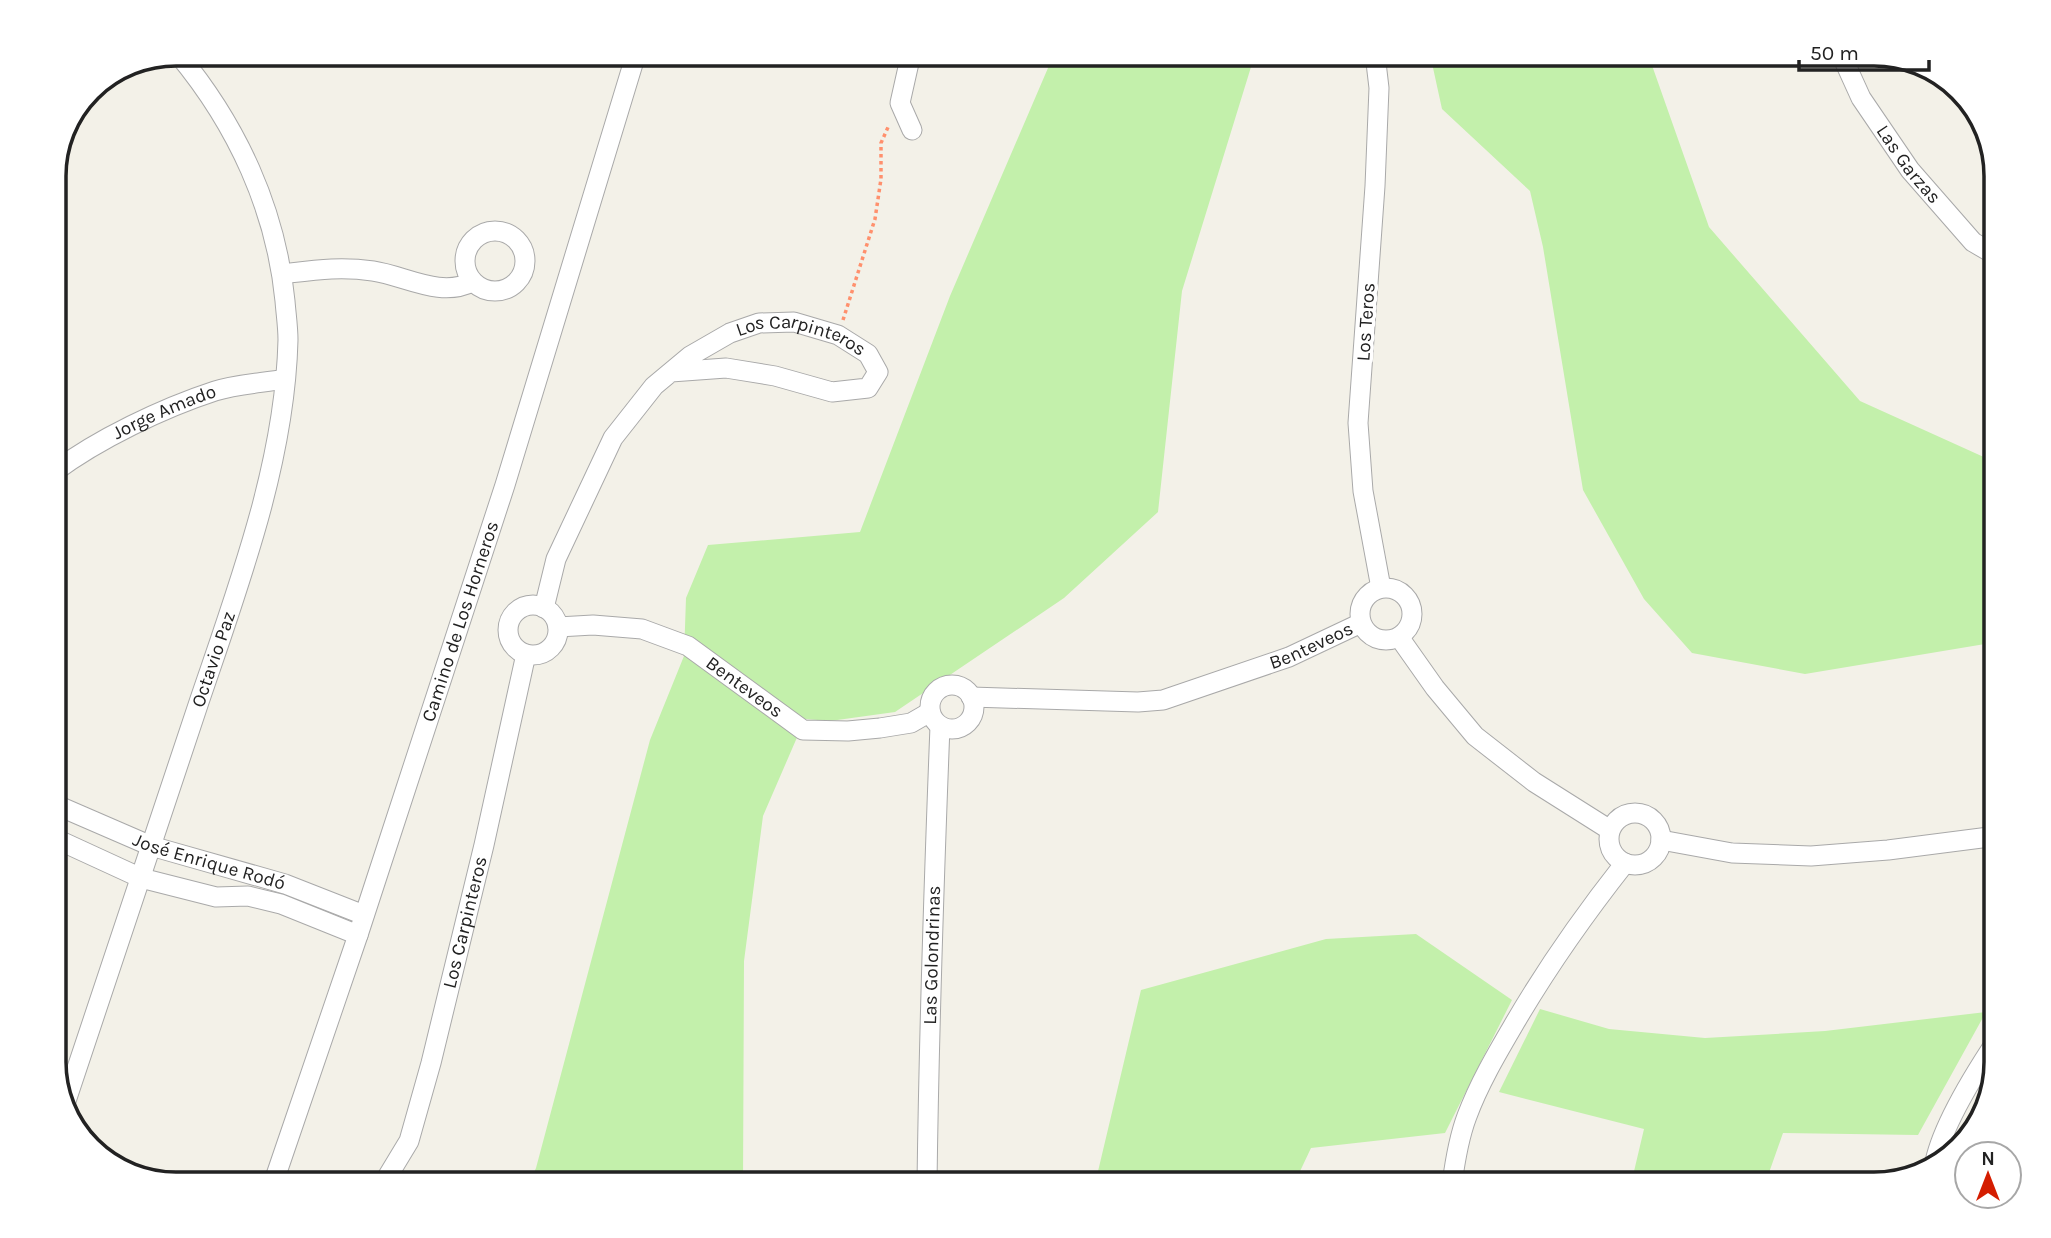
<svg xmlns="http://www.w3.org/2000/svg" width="2051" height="1238" font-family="Karla,sans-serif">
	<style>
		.grass { fill: #c3f0ab }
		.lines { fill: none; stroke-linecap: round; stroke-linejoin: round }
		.minor-casing { stroke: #a9a9a9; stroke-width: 21 }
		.path { stroke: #ff906d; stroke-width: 3.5; stroke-dasharray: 3.5 3.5; stroke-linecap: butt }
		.minor { stroke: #fff; stroke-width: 19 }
		.labels { text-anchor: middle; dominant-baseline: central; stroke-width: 7; stroke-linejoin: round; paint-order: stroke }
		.street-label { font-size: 19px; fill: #222; stroke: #fff }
		.rim { fill: none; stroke: #222; stroke-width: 3.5 }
	</style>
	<rect width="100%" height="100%" fill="#f3f1e8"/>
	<g class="grass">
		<path d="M1054,54H1255L1182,291L1158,512L1064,598L895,712L830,721L805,719L763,816L744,961L743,1184H529L536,1168L650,740L684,656L686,598L708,545L860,532L950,296Z"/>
		<path d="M1430,54H1648L1709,227L1860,401L1997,463V642L1805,674L1692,653L1644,599L1583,490L1543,247L1530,191L1442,109Z"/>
		<path d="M1416,934L1512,1000L1445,1133L1311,1148L1294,1184H1095L1141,990L1326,939Z"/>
		<path d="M1540,1009L1609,1029L1705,1038L1825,1031L1986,1012L1918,1135L1783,1133L1765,1184H1631L1644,1129L1499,1092Z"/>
	</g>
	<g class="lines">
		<defs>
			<g id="minor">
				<path d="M911,54L900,103L912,130"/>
				<path d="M1375,54L1379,88L1375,186L1358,423L1363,491L1381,588"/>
				<path id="s1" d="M1841,54L1861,98L1910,170L1973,242L1997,256"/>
				<circle cx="495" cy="261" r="30"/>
				<path d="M282,274C315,270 340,266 373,271C406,276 440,298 472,282"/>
				<path id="s2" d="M54,472C98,439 163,408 215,391C237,384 262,383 285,379"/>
				<circle cx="1386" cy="614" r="26"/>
				<circle cx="533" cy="630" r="25"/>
				<path id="s3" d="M544,608L556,559L613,438L654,386L690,356L730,333L759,323L794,322L838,335L868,354L878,372L868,388L832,392L775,376L726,368L671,372"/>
				<path id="s4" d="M558,627L593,625L642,629L688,646L803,730L848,731L880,728L911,723L930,712"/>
				<path d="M1399,637L1435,688L1475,736L1534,782L1610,830"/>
				<circle cx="952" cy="707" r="22"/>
				<path id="s5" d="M971,697L1138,702L1163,700L1289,657L1361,623"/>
				<path id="s6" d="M54,804L151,846L285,884L364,915"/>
				<circle cx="1635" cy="839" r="26"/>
				<path d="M54,838L141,878L216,897L248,896L281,904L358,935"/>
				<path d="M1661,840L1732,853L1811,856L1888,850L1997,836"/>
				<path id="s7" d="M65,1104C110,970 155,836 199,702C238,587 285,463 288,340C288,327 286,314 285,301C276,209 237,125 178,54"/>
				<path d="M1934,1167C1940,1128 1975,1073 1997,1040"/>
				<path id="s8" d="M273,1184L358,935L505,485L636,54"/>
				<path id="s9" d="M383,1184L409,1141L431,1063L484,845L526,654"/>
				<path id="s10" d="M927,1184C929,1031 934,879 940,726"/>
				<path d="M1452,1184C1455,1161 1459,1137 1467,1116C1479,1084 1496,1055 1513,1026C1546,969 1584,915 1625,863"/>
			</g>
		</defs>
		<use href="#minor" class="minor-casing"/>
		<path class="path" d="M843,320L875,219L881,179V143L889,125"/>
		<use href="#minor" class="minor"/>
	</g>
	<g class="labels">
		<g class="street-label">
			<text stroke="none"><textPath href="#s1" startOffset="130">Las Garzas</textPath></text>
			<text transform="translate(1366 322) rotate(-86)">Los Teros</text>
			<text stroke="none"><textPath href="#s3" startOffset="418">Los Carpinteros</textPath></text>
			<text stroke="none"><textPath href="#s2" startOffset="126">Jorge Amado</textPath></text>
			<text stroke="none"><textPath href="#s8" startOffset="593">Camino de Los Horneros</textPath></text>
			<text stroke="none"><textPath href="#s5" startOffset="350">Benteveos</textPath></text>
			<text stroke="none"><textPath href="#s7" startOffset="469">Octavio Paz</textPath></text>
			<text stroke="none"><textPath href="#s4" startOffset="203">Benteveos</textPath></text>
			<text stroke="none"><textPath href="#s6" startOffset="166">José Enrique Rodó</textPath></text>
			<text stroke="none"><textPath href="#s9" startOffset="276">Los Carpinteros</textPath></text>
			<text stroke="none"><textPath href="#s10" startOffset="229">Las Golondrinas</textPath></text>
		</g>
	</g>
	<path d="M0 0H2051V1238H0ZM176 66H1874A110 110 0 0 1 1984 176V1062A110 110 0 0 1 1874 1172H176A110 110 0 0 1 66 1062V176A110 110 0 0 1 176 66Z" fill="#fff" fill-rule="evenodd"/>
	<path class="rim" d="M176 66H1874A110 110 0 0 1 1984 176V1062A110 110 0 0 1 1874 1172H176A110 110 0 0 1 66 1062V176A110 110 0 0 1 176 66Z"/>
	<g transform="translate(1988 1175)"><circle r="33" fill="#ffffff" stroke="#a7a7a7" stroke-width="2"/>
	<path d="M0-5L12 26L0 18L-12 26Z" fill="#d41d00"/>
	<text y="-10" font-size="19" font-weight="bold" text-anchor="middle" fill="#222222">N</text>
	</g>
	<path d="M1799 60v10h130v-10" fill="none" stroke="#222222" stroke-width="3.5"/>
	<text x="1810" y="60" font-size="21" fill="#222222" stroke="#ffffff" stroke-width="5" paint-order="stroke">50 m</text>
</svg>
